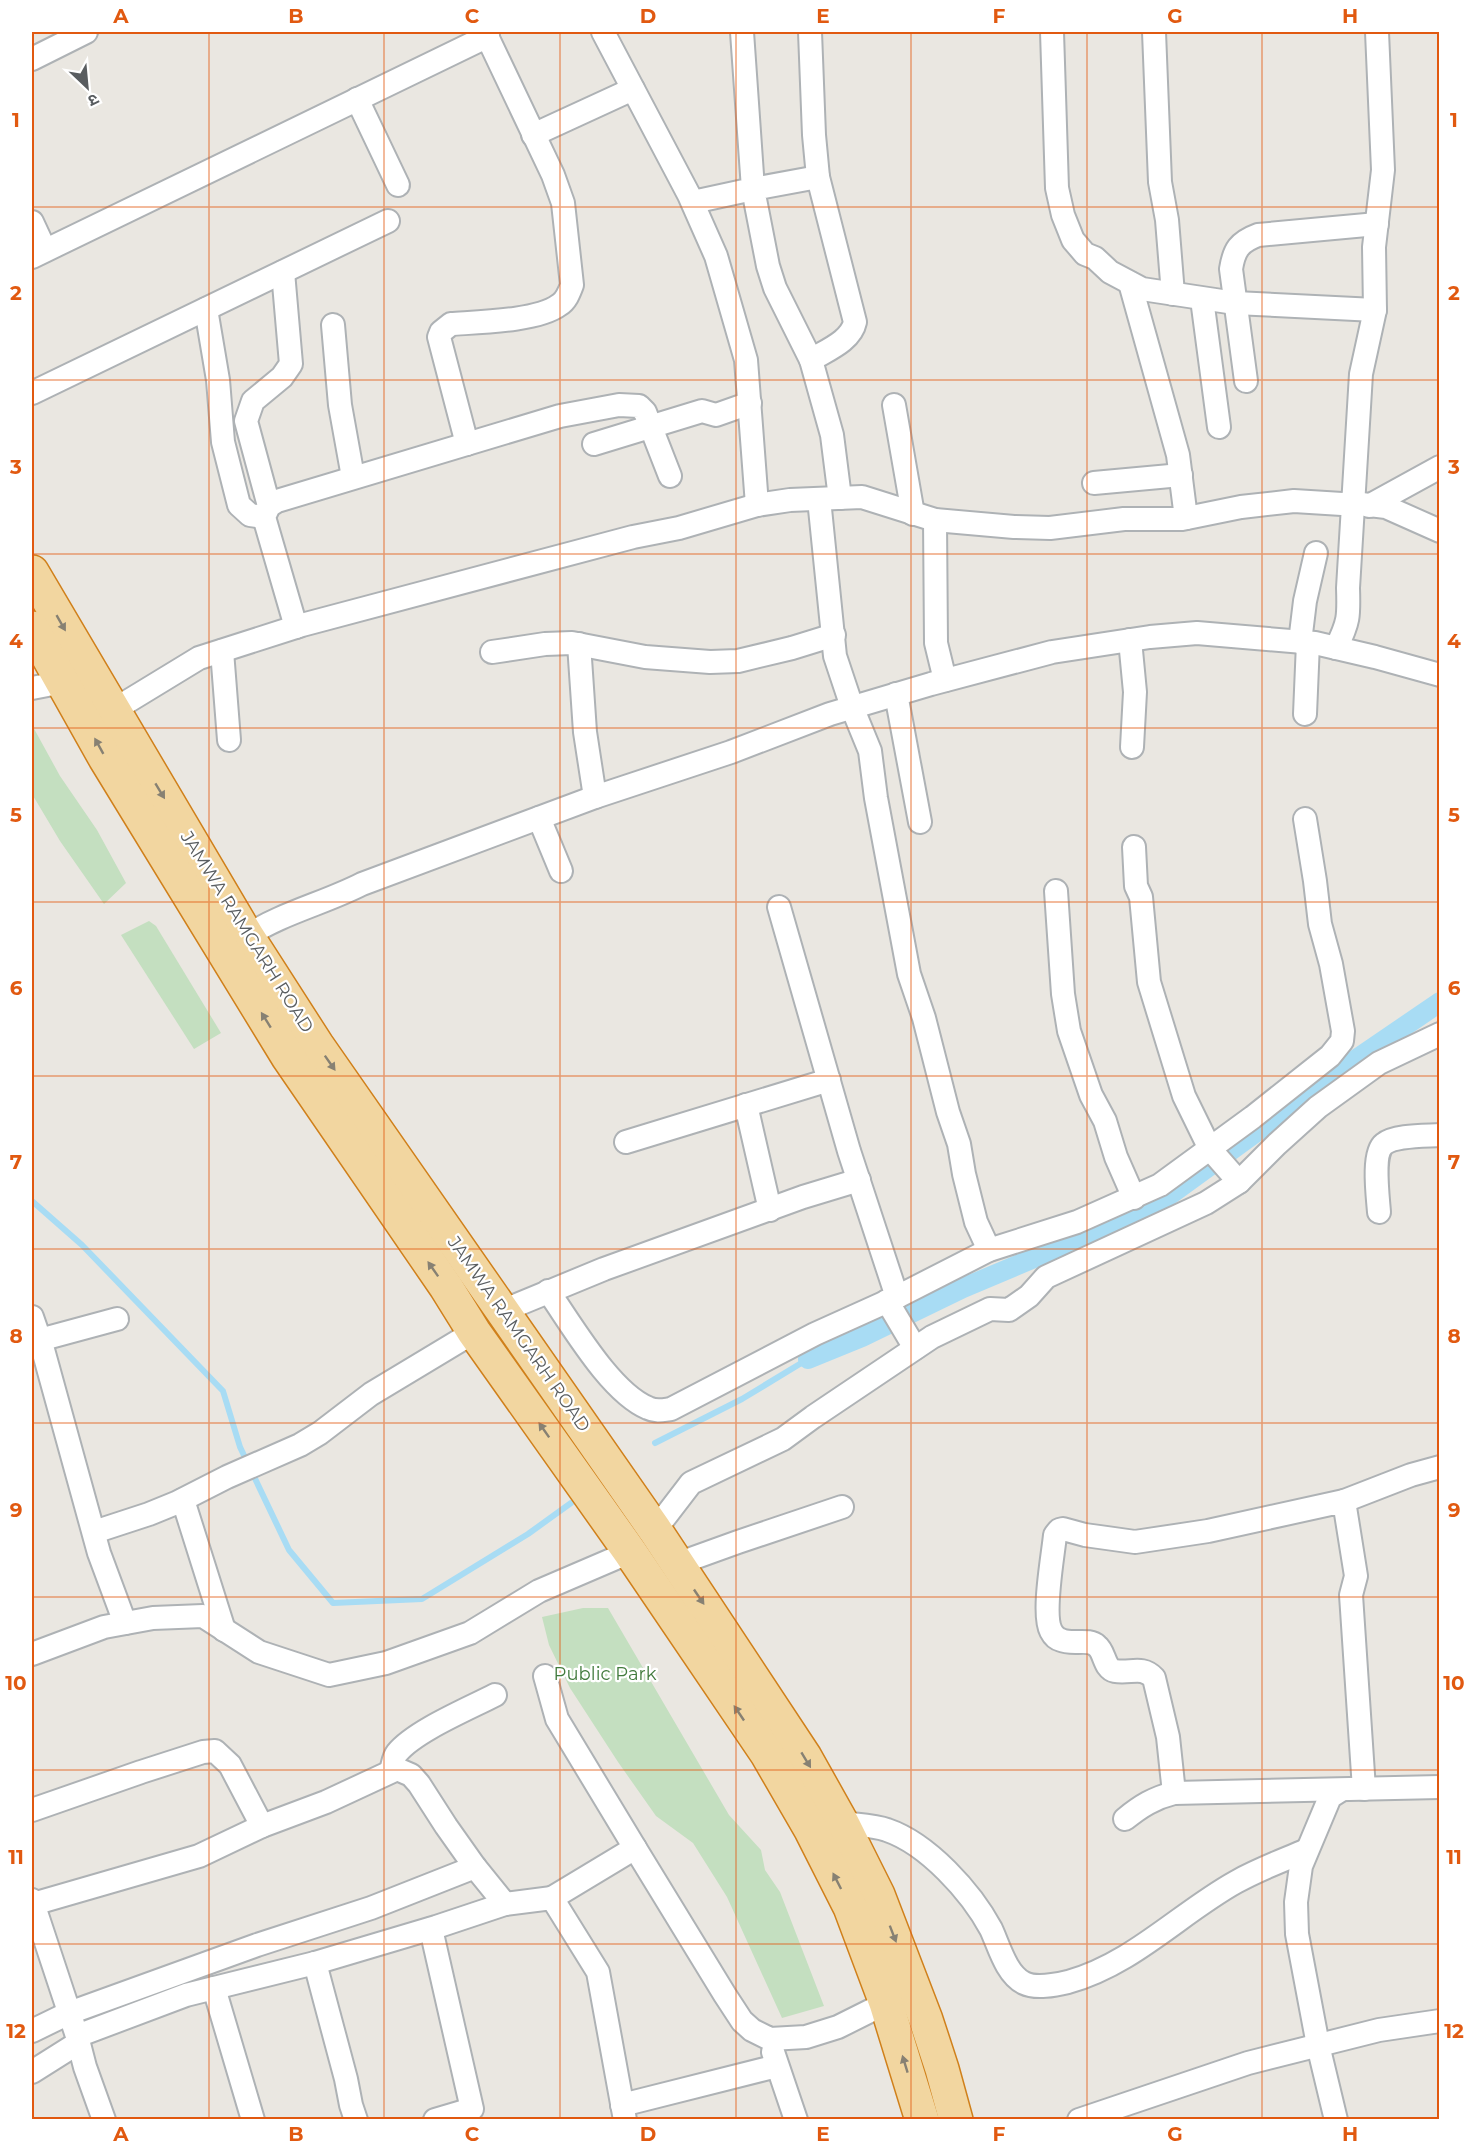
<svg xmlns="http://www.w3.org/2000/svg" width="1471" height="2151" font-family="Montserrat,'Noto Sans Devanagari',sans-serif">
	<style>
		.green { fill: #c4dfc0 }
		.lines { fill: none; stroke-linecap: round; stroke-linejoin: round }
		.stream { stroke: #a8dcf4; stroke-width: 6 }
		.canal { stroke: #a8dcf4; stroke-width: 20 }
		.minor-casing { stroke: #aeb2b5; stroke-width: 26 }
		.trunk-casing { stroke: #d0801b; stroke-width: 36 }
		.minor { stroke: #fff; stroke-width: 22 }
		.trunk { stroke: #f2d6a0; stroke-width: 33 }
		.oneway { fill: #878173 }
		.grid { fill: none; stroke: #e15910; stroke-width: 1.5; stroke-opacity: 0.55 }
		.labels { text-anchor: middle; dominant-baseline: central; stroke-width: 4.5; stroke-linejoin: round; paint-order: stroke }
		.street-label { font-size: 18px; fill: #595d60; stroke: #fff }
		.park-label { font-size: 18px; fill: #427b3d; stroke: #fff }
		.neatline { fill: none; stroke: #e15910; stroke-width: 2 }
		.grid-label { font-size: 20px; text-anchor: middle; font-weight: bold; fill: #e15910 }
	</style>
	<rect width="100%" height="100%" fill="#eae7e1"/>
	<g class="green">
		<path d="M32,725L60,776L97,830L126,883L104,904L60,841L32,794Z"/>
		<path d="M149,921L156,926L221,1033L194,1049L121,935Z"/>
		<path d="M583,1608H608L729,1815L761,1850L765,1870L780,1892L824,2006L782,2018L727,1897L693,1843L656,1816L618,1762L570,1688L549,1645L542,1617Z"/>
	</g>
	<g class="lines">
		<g class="stream">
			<path d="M32,1201L82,1245L223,1391L240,1447L289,1550L333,1603L422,1599L528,1534L571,1503"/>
			<path d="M655,1443L742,1399L808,1359"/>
		</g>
		<path class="canal" d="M808,1359L862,1337L963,1288L1046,1253L1163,1200L1355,1060L1440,1002"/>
		<defs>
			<g id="minor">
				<path d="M603,32L689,195L716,256L746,360L757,505"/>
				<path d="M810,32L814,135L818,177L855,322C851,341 827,350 811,360L832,435L840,498"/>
				<path d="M1052,32L1057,188L1063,215L1073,240L1085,254L1095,258L1110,272L1142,289L1235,303L1375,310"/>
				<path d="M1154,32L1160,182L1167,220L1173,294"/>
				<path d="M32,59L86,32"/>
				<path d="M357,99L398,185"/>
				<path d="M533,135L633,89"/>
				<path d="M693,202L753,189L742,32"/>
				<path d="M32,222L45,250"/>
				<path d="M32,257L488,36"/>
				<path d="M1130,283L1178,455L1186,518"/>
				<path d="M1202,299L1219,427"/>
				<path d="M206,309L218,380L223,442L239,505L250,515L264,517"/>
				<path d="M333,325L340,405L353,477"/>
				<path d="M811,360L775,288L768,266L753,189L818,177"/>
				<path d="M1246,381L1231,269C1234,250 1239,242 1258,235L1377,224"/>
				<path d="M32,393L388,221"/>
				<path d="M894,405L913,514"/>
				<path d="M467,444L439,337L441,332L451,324C478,322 538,321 559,305C566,301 569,293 572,285L563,203L553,175L485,32"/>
				<path d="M594,444L702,411L716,415L750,403"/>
				<path d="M1094,483L1181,475"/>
				<path d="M819,499L835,656L852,707L870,751L876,798L909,974L924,1018L948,1112L959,1144L964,1174L976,1222L989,1250"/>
				<path d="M269,506L246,421L253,401L282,377L291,364L283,272"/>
				<path d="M1369,506L1440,467"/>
				<path d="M935,520L936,643L945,680"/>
				<path d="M296,627L264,517L269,506L277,501L560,416L619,405L639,406L645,412L670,476"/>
				<path d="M1130,640L1135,692L1132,747"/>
				<path d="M1300,642L1305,601L1316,553"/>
				<path d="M579,644L585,732L595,797"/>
				<path d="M1336,648C1349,622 1349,616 1348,588L1361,374L1375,310L1374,247L1383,170L1377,32"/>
				<path d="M222,651L229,740"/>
				<path d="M492,652L545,644L572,643L645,657L710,662L738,661L792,648L834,635"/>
				<path d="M32,688L63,682"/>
				<path d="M896,694L920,822"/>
				<path d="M112,711L199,658L302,625L633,537L679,528L757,505L790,500L862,497L935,520L1014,527L1050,528L1124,519H1182L1241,507L1294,501L1342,504L1353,503L1386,507L1440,531"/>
				<path d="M1305,714L1308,643"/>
				<path d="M539,818L561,871"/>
				<path d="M1134,847L1136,886L1141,897L1149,982L1184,1096L1210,1149L1239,1182"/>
				<path d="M1056,891L1063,994L1069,1031L1091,1095L1105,1121L1116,1157L1134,1198"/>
				<path d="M779,907L849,1151L897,1297"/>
				<path d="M247,936C282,913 325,903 362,884L595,797L731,752L830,714L931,684L1052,652L1150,637L1197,633L1315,643L1375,657L1440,675"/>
				<path d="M746,1105L770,1210"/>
				<path d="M626,1142L829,1080"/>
				<path d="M1379,1212C1378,1198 1372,1153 1384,1144C1395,1135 1426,1136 1440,1135"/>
				<path d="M548,1291C572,1325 610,1392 648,1408C656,1412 663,1410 671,1409L815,1334L897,1297L989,1250L1077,1222L1160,1185L1253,1117L1330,1056L1342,1041L1343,1031L1331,964L1320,924L1315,881L1305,819"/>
				<path d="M887,1301L915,1348"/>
				<path d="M502,1311L604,1269L803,1197L859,1180"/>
				<path d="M32,1317L42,1346L99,1553L125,1623"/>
				<path d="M32,1342L117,1319"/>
				<path d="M183,1500L224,1630"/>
				<path d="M1344,1501L1411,1475L1440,1467"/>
				<path d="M655,1530L691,1483L783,1439L813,1417L932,1337L990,1309L1009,1310L1029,1296L1046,1277L1206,1203L1239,1182L1277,1144L1318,1107L1379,1063L1440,1034"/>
				<path d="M94,1532L149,1514L176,1503L227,1477L300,1445L320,1433L371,1394L474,1332"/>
				<path d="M677,1564L738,1542L842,1507"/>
				<path d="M32,1654L104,1627L153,1618L203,1616L259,1652L329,1675L386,1663L470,1633L539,1591L630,1552"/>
				<path d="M545,1676L557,1719L635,1848L552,1898"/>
				<path d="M391,1771C393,1765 393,1758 397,1753C415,1731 468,1709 495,1695"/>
				<path d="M1174,1793L1168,1737L1154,1678C1142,1665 1130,1674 1115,1671C1104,1669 1105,1652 1097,1646C1089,1638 1072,1645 1061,1640C1057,1639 1053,1635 1051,1631C1042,1614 1053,1556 1055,1535L1059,1530L1063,1529L1085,1535L1135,1542L1208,1531L1344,1501L1356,1576L1351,1595L1364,1789"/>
				<path d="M32,1810L141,1772L203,1752L215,1751L230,1765L262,1826"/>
				<path d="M1125,1819C1141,1806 1154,1798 1174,1793L1440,1787"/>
				<path d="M842,1823C856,1825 874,1825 887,1830C928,1844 971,1892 991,1929C999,1946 1006,1974 1024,1983C1036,1989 1055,1985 1068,1982C1133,1964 1180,1913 1236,1882C1259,1869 1284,1860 1307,1850"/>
				<path d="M635,1848L725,1995L742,2021L752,2030L770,2039L806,2037L838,2027L886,2003"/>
				<path d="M32,1900L77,2036L85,2067L104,2120"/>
				<path d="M33,1904L199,1856L262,1826L326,1802L397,1769L411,1775L419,1784L446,1826L475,1867L505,1904L436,1927L315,1963L186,1995L77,2036"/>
				<path d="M505,1904L552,1898L598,1972L625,2120"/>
				<path d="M431,1929L472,2109L435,2120"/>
				<path d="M315,1963L346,2079L351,2105L356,2120"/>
				<path d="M214,1988L253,2120"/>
				<path d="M32,2031L69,2013L257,1945L371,1908L475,1867"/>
				<path d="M773,2052L796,2120"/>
				<path d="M32,2072L78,2043"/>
				<path d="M622,2105L777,2066"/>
				<path d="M1079,2120L1248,2063L1379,2030L1440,2021"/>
				<path d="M1336,2120L1318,2045L1297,1934L1296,1902L1301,1866L1330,1797L1341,1790"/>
			</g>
			<g id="trunk">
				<path d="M32,572L247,936L317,1045L655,1530L805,1757L842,1823L878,1895L926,2020L942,2069L956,2120"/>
				<path d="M32,628L105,758L288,1057L446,1287L474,1332L630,1552L767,1754L811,1830L850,1907L886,2003L922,2120"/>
			</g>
		</defs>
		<use href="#minor" class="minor-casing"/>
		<use href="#trunk" class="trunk-casing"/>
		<use href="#minor" class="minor"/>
		<use href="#trunk" class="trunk"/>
	</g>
	<defs><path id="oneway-solid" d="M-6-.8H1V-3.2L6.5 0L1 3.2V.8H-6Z" transform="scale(1.5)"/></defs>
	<g class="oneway">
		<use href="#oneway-solid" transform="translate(61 623) rotate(60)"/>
		<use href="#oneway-solid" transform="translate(99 746) rotate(-119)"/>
		<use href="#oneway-solid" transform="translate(160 791) rotate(59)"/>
		<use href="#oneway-solid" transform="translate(266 1020) rotate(-122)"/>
		<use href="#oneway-solid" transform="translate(330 1063) rotate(55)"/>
		<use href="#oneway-solid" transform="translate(433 1269) rotate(-125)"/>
		<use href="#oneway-solid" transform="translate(544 1430) rotate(-125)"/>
		<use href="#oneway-solid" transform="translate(699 1597) rotate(56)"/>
		<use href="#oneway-solid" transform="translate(739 1713) rotate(-124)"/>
		<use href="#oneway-solid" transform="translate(806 1760) rotate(59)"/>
		<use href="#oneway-solid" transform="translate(837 1881) rotate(-117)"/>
		<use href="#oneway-solid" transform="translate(893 1934) rotate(69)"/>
		<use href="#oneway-solid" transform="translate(905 2064) rotate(-107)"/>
	</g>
	<path class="grid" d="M209,32V2120M384,32V2120M560,32V2120M736,32V2120M911,32V2120M1087,32V2120M1262,32V2120M32,207H1440M32,380H1440M32,554H1440M32,728H1440M32,902H1440M32,1076H1440M32,1249H1440M32,1423H1440M32,1597H1440M32,1770H1440M32,1944H1440"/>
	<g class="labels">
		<g class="street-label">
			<text transform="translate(247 932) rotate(58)">JAMWA RAMGARH ROAD</text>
			<text transform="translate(519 1334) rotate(55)">JAMWA RAMGARH ROAD</text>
		</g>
		<g class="park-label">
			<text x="605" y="1674">Public Park</text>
		</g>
	</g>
	<rect width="1471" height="2151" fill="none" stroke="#ffffff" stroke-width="66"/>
	<g transform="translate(87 87) rotate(154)" stroke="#ffffff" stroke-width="4.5" paint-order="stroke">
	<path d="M0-4.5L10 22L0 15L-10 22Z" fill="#595d60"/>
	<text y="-9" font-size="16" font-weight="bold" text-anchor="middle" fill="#595d60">उ</text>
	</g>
	<rect x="33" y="33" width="1405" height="2085" class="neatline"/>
	<g class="grid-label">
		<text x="121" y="23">A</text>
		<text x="296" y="23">B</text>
		<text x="472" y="23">C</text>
		<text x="648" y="23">D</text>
		<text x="823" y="23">E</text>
		<text x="999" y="23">F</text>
		<text x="1175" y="23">G</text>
		<text x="1350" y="23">H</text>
		<text x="16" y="127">1</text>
		<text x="1454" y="127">1</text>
		<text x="16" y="300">2</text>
		<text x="1454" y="300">2</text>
		<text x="16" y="474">3</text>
		<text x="1454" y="474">3</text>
		<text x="16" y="648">4</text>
		<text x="1454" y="648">4</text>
		<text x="16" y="822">5</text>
		<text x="1454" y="822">5</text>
		<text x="16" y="995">6</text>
		<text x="1454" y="995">6</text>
		<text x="16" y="1169">7</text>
		<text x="1454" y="1169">7</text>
		<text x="16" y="1343">8</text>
		<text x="1454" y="1343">8</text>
		<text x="16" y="1517">9</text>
		<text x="1454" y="1517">9</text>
		<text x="16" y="1690">10</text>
		<text x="1454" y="1690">10</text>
		<text x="16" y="1864">11</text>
		<text x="1454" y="1864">11</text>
		<text x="16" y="2038">12</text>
		<text x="1454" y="2038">12</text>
		<text x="121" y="2141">A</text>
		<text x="296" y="2141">B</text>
		<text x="472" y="2141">C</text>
		<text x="648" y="2141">D</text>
		<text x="823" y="2141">E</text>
		<text x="999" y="2141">F</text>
		<text x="1175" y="2141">G</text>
		<text x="1350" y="2141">H</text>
	</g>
</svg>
